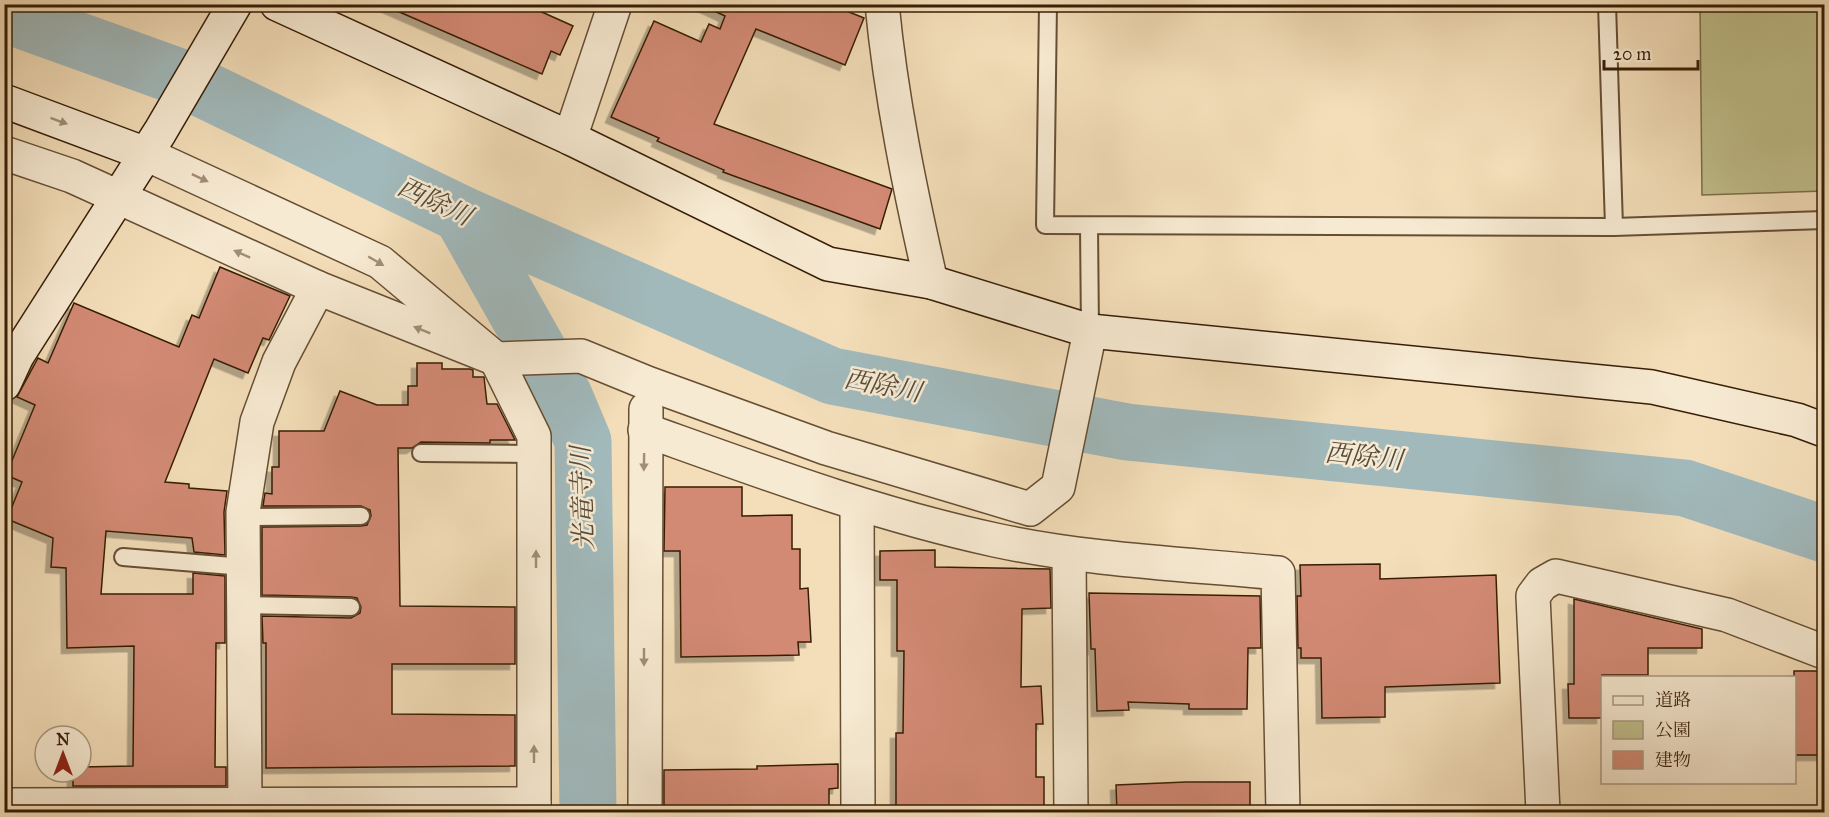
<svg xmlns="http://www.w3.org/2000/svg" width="1829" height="817" font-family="'IM FELL Great Primer','Noto Serif JP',serif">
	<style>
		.green { fill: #c0c08c; stroke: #7c6f49; stroke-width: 1.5 }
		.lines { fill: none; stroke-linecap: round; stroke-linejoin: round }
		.river { stroke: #a1b9bb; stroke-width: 57 }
		.building { fill: #d38a75; stroke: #371e06; stroke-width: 1.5; filter: url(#shadow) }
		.lane-casing { stroke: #664e33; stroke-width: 20 }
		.street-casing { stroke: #664e33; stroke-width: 36 }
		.secondary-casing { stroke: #371e06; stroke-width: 36 }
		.lane { stroke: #f7ead2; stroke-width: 16 }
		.street { stroke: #f7ead2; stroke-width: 33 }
		.secondary { stroke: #f7ead2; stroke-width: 33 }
		.oneway { fill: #a18e76 }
		.labels { text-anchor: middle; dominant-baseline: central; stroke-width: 5; stroke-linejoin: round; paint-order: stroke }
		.water-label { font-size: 26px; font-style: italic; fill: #574c3c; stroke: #f7ead2 }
	</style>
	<defs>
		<filter id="shadow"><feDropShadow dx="-5.5" dy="5.5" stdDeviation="0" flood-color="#0004"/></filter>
	</defs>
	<rect width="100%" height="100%" fill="#f3deb9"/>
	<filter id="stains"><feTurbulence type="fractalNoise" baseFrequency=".00333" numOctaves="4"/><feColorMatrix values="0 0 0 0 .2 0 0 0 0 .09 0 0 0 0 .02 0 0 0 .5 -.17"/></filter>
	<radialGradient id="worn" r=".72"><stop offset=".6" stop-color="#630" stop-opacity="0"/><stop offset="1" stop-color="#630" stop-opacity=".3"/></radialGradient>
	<path class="green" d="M1700,5H1824V191L1702,195Z"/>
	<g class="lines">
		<g class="river">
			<path d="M4,14L174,75L461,214L832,376L1127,432L1685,488L1824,534"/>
			<path d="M461,214L564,396L583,441L588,812"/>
		</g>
	</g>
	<g class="building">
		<path d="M381,4H524L573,26L560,55L551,51L542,74Z"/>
		<path d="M699,4H829L864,18L845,65L756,29L714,124L892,189L880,229L723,172L724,170L657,141L659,138L611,117L654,21L701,42L709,24L720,29L725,16Z"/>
		<path d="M220,267L290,296L269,340L263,338L248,373L214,359L165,482L189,484V488L227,491L224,512L225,555L194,552L192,538L106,531L101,594H193V573L225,576V643H216L215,767H226V786H73V772H81V767L133,766L134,646L67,648L66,568L51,567L53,538L7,519L22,482L6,475L35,405L17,397L38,358L48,363L74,303L179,347L192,315L199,318Z"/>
		<path d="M417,363H442V369H470L473,370V377H484L487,404H497L515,440H490V443L421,442L412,448H398L400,606L515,607V664H392V714L515,715V766L266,768V643H263L262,616L351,618L360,613L361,607L357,598L351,597L262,595V527L361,526L367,525L371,516L370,510L361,506H263L265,493L272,494V467H279V431H324L340,391L377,405H408V386H417Z"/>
		<path d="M665,487H742V516L792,515V549H800V589L808,588L811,642H798L799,655L681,657L680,551H664Z"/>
		<path d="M935,550V567L1050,569L1051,608L1022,609L1021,687L1041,686L1043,724H1036V777H1044V813H896V733H903L904,651H897V580H880V551Z"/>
		<path d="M1380,564V579L1496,575L1500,683L1385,687V717L1322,718L1321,658H1301V648H1298L1297,596H1301L1300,565Z"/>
		<path d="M1089,593L1260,596L1261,648H1248L1247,709H1189V704L1128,702L1129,710L1097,711L1095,649H1091Z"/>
		<path d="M1574,599L1702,629V648H1648V675H1602V718H1569L1568,684H1574Z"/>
		<rect x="1794" y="671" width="30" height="84"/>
		<path d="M838,764V788L829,789V813H664V770L757,769V766Z"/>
		<path d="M1186,782H1250V813H1117L1116,785Z"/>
	</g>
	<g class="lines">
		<defs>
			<g id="lane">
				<path d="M1048,4L1045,225L1614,227L1824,220"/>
				<path d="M1607,4L1614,227"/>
				<path d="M1089,227L1090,331"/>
				<path d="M421,453L534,454"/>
				<path d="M243,517L361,516"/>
				<path d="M123,557L244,567"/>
				<path d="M244,605L351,607"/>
			</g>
			<g id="street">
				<path d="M882,4C891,98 910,190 931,282"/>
				<path d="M570,138L615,4"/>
				<path d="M4,153L72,176L318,288L496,359L581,356L647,383L826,448L1030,509L1058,487L1090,331"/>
				<path d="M146,154L380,262L496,359L534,436V812"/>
				<path d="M645,430C760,471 875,514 995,540C1088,560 1184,564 1278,573L1283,812"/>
				<path d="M857,504L858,812"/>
				<path d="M1069,554L1071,812"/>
				<path d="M4,805L534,804"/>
				<path d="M245,805L243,512L257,422L279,362L318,288"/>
				<path d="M645,812L646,409"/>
				<path d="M1543,812L1533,596L1542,584L1556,576L1727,615L1824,652"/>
			</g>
			<g id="secondary">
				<path d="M277,4L570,138L828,264L931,282L1090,331L1652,387L1797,420L1824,430"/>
				<path d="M4,101L146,154"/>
				<path d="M4,384L17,356L160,132L235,4"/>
			</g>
		</defs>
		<use href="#lane" class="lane-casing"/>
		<use href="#street" class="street-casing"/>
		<use href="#secondary" class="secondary-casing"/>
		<use href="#lane" class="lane"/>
		<use href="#street" class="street"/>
		<use href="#secondary" class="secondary"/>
	</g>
	<defs><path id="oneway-solid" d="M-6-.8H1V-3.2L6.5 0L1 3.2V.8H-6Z" transform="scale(1.5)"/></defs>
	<g class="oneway">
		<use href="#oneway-solid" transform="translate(59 121) rotate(20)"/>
		<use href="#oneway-solid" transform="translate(200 178) rotate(25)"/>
		<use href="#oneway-solid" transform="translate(242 254) rotate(-156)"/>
		<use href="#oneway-solid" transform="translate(376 261) rotate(30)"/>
		<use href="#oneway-solid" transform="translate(422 330) rotate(-158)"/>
		<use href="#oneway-solid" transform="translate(644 462) rotate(91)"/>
		<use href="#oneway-solid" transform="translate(536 559) rotate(-90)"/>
		<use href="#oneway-solid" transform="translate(644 657) rotate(90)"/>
		<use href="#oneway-solid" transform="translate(534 754) rotate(-90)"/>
	</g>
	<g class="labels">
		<g class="water-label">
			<text transform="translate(435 201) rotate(25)">西除川</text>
			<text transform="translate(883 385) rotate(11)">西除川</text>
			<text transform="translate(1364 456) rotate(6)">西除川</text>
			<text transform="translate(582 498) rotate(-92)">光竜寺川</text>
		</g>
	</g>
	<rect width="1829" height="817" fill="none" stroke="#f3deb9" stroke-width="24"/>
	<rect x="6" y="6" width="1817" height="805" fill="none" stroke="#371e06" stroke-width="3"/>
	<rect x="12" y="12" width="1805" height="793" fill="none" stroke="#371e06" stroke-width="1.5"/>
	<rect x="1601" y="676" width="195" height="108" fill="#f7ead2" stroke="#aa9880" stroke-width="1.5"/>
	<rect x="1613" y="696" width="30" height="9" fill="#f7ead2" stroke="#aa9880" stroke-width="1.5"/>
	<text x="1655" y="706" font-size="18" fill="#371e06">道路</text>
	<rect x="1613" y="721" width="30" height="18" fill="#c0c08c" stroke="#aa9880" stroke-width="1.5"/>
	<text x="1655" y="736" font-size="18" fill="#371e06">公園</text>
	<rect x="1613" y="751" width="30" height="18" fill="#d38a75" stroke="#aa9880" stroke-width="1.5"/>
	<text x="1655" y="766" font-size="18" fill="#371e06">建物</text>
	<g transform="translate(63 754)"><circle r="28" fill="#f7ead2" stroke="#aa9880" stroke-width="1.5"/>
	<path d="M0-4.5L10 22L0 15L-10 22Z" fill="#8f2418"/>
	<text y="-9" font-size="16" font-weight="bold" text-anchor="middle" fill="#371e06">N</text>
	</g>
	<path d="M1604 60v9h94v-9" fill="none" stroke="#371e06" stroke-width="3"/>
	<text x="1613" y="60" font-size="18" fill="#371e06" stroke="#f7ead2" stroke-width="4.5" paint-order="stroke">20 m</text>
	<rect width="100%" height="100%" filter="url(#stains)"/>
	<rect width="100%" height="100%" fill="url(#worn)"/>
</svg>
